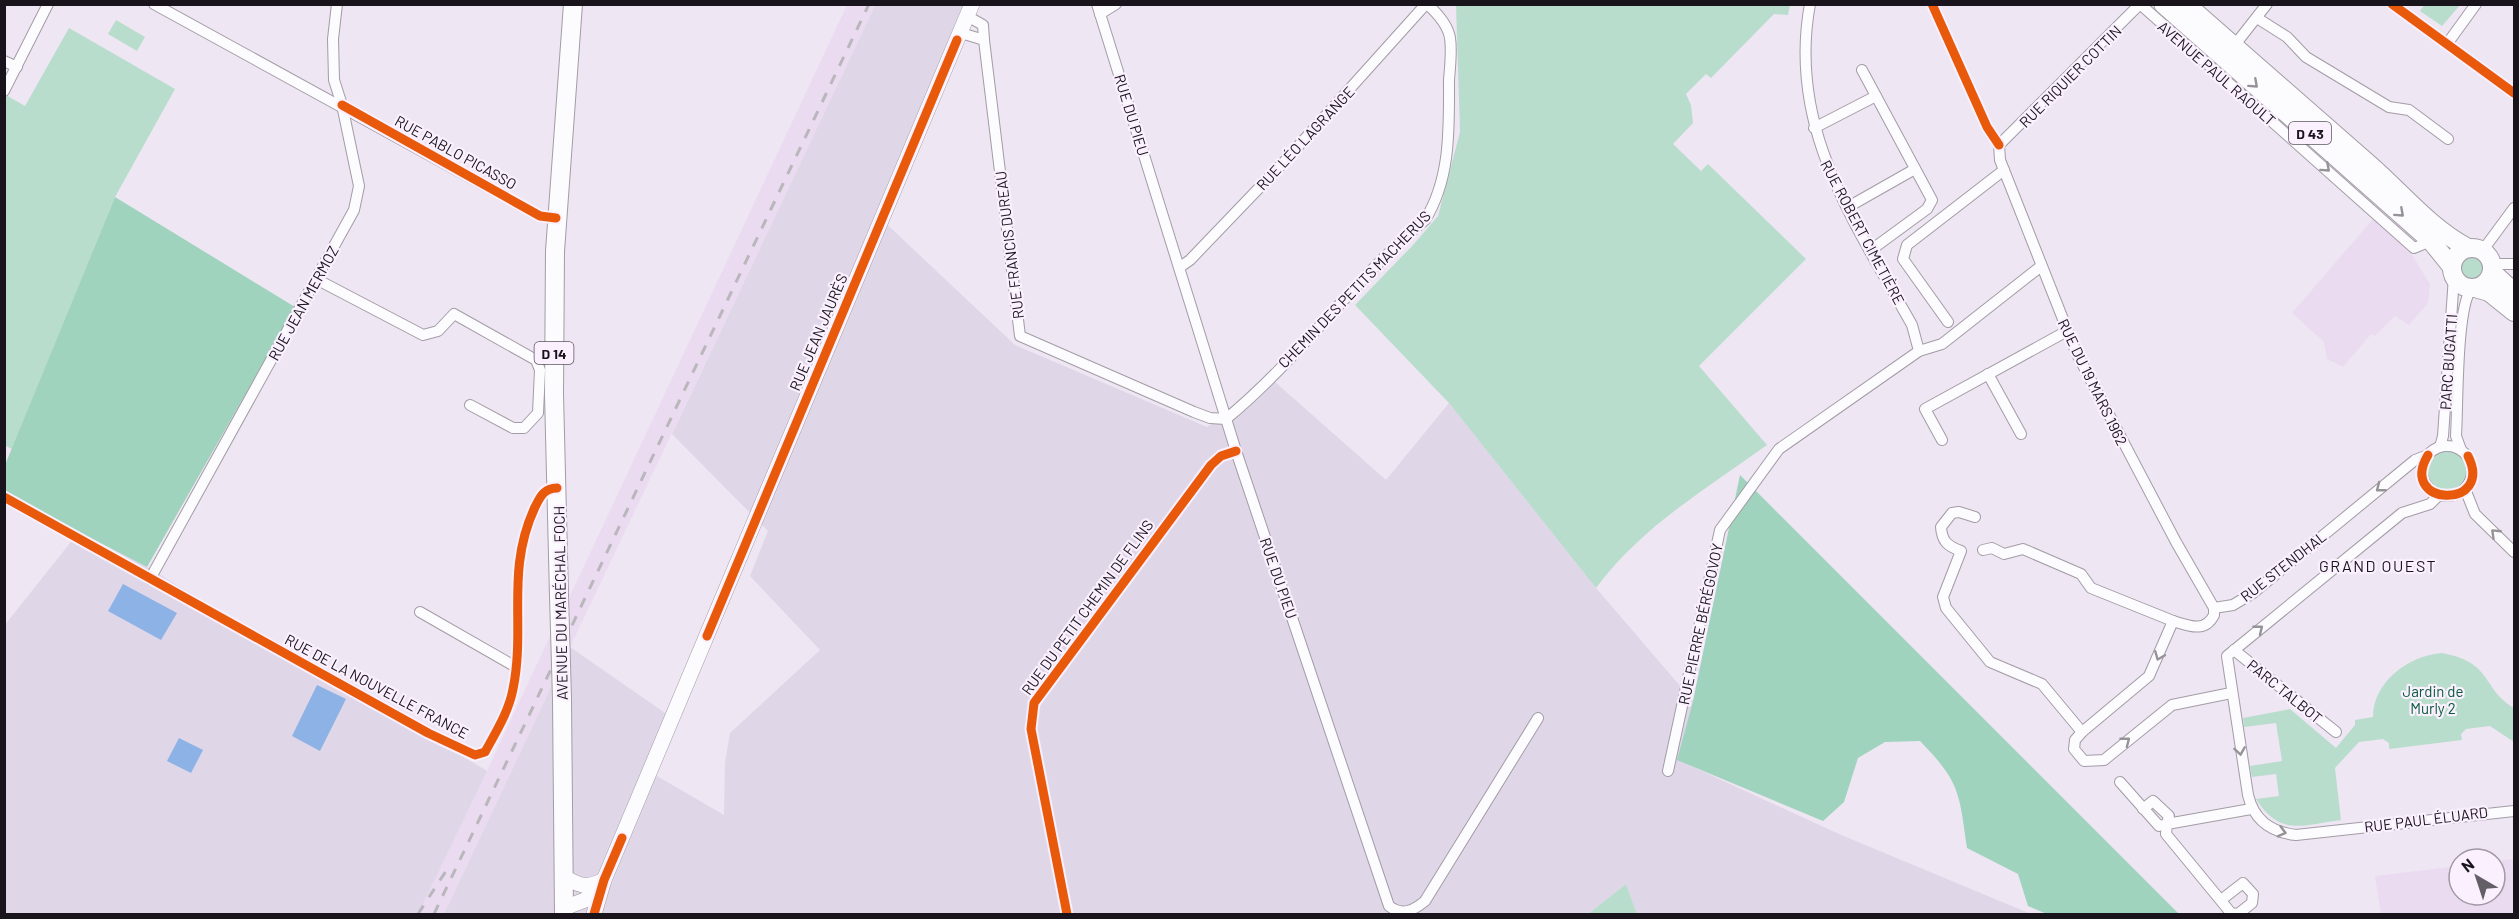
<svg xmlns="http://www.w3.org/2000/svg" width="2519" height="919" font-family="Barlow,sans-serif">
	<style>
		.built { fill: #eadbf1 }
		.industrial { fill: #dfd6e7 }
		.green { fill: #b9ddcd }
		.forest { fill: #9fd3be }
		.water { fill: #8db2e5 }
		.lines { fill: none; stroke-linecap: round; stroke-linejoin: round }
		.minor-casing { stroke: #a39ca6; stroke-width: 12 }
		.secondary-casing { stroke: #a39ca6; stroke-width: 16 }
		.primary-casing { stroke: #a39ca6; stroke-width: 20 }
		.minor { stroke: #fcfbfd; stroke-width: 10 }
		.secondary { stroke: #fcfbfd; stroke-width: 15 }
		.primary { stroke: #fcfbfd; stroke-width: 18 }
		.rail { stroke: #b9b7bb; stroke-width: 3; stroke-dasharray: 10 10; stroke-linecap: butt }
		.primary-bridge-casing { stroke: #a39ca6; stroke-width: 20; stroke-linecap: butt }
		.primary-bridge { stroke: #fcfbfd; stroke-width: 18 }
		.cycleway-casing { stroke: #faf0fe; stroke-width: 13 }
		.cycleway { stroke: #e8590c; stroke-width: 9 }
		.oneway { stroke: #969398 }
		.labels { text-anchor: middle; dominant-baseline: central; stroke-width: 4.5; stroke-linejoin: round; paint-order: stroke }
		.shield { fill: #faf0fe; stroke: #5c5660; stroke-width: 1.5 }
		.shield-label { font-size: 14px; font-weight: bold; fill: #19141c }
		.street-label { font-size: 15px; fill: #19141c; stroke: #faf0fe }
		.park-label { font-size: 15px; fill: #085a3b; stroke: #faf0fe }
		.neighbourhood-label { font-size: 16px; letter-spacing: 1.5px; fill: #19141c; stroke: #faf0fe }
	</style>
	<rect width="100%" height="100%" fill="#eee6f2"/>
	<g class="built">
		<path d="M847,5H876L570,647L569,598Z"/>
		<path d="M2373,219L2412,255L2430,284L2428,303L2409,325L2395,316L2375,336L2371,334L2343,367L2327,359L2324,342L2292,313Z"/>
		<path d="M551,634L552,685L444,914H409L487,771Z"/>
		<path d="M2514,859V914H2381L2375,876L2459,866V895H2495V861Z"/>
	</g>
	<g class="industrial">
		<path d="M876,4L967,5L878,216L1015,345L1207,427L1275,382L1386,480L1449,403L1596,588L1693,701L1678,760L1839,834L2031,914H1637L1626,884L1588,914H444L570,647L668,715L645,769L724,815L725,763L730,733L820,650L750,576L768,531L672,434Z"/>
		<path d="M78,533L147,567L487,771L418,914H5L4,626Z"/>
	</g>
	<g class="green">
		<path d="M2425,4H2460V5L2442,26L2420,11Z"/>
		<path d="M1456,5H1790L1788,15L1774,14L1711,78L1706,74L1686,94L1691,105L1693,123L1673,144L1701,171L1708,164L1806,259L1699,366L1767,445C1706,489 1641,527 1596,588L1449,403L1355,305L1413,245L1438,216L1460,132Z"/>
		<path d="M116,20L145,37L137,51L108,34Z"/>
		<path d="M69,28L175,89L115,197L12,449L4,445V94L25,106Z"/>
		<circle cx="2472" cy="268" r="14"/>
		<circle cx="2446" cy="472" r="21"/>
		<path d="M2442,653C2493,662 2482,689 2514,708V742L2490,726L2466,729L2461,734L2462,740L2389,749V743L2383,739L2359,742L2335,768L2341,820C2303,825 2280,837 2256,799L2279,796L2276,774L2252,777L2250,766L2282,761L2276,723L2244,727L2243,718L2290,709L2336,748L2355,725V720L2373,717C2373,682 2409,655 2442,653Z"/>
		<path d="M1626,884L1637,914H1588Z"/>
	</g>
	<g class="forest">
		<path d="M115,197L295,307L147,567L5,494V465Z"/>
		<path d="M1740,475L2179,914H2047L2028,906L2018,874L1967,848C1959,792 1960,782 1920,741L1885,742L1858,758L1844,802L1823,821L1677,760L1693,701Z"/>
	</g>
	<g class="water">
		<path d="M123,584L177,613L161,640L108,611Z"/>
		<path d="M317,685L346,699L320,751L292,736Z"/>
		<path d="M179,738L203,750L191,773L167,761Z"/>
	</g>
	<g class="lines">
		<defs>
			<g id="minor">
				<path d="M154,4L540,216L556,218"/>
				<path d="M1097,4L1236,451L1389,906C1402,916 1413,911 1425,901L1538,718"/>
				<path d="M1810,4C1787,128 1855,223 1912,325L1919,351"/>
				<path d="M1932,4L1987,127L1999,145L2000,160L2076,352L2176,542L2214,608"/>
				<path d="M2140,4L2414,248L2431,241"/>
				<path d="M2392,4L2514,93"/>
				<path d="M1100,14L1116,4"/>
				<path d="M2257,18L2287,37L2306,57L2389,107L2409,110L2448,139"/>
				<path d="M961,33L984,40L983,25L967,16"/>
				<path d="M984,40L1020,336L1194,412L1210,418L1226,419C1299,359 1353,280 1425,220C1451,178 1449,128 1449,80C1450,67 1452,51 1450,38C1448,25 1437,13 1427,4"/>
				<path d="M2447,44L2476,4"/>
				<path d="M2234,46L2267,4"/>
				<path d="M4,61L17,67"/>
				<path d="M1862,70L1932,200L1927,209L1871,250"/>
				<path d="M4,91L48,4"/>
				<path d="M1814,128L1876,96"/>
				<path d="M1999,145L2140,4"/>
				<path d="M1848,207L1915,169"/>
				<path d="M2483,250L2514,208"/>
				<path d="M2492,264H2514"/>
				<path d="M1180,267L1190,260L1284,162L1426,4"/>
				<path d="M316,279L423,335L438,331L454,314L536,360L540,370L538,413L524,428H513L470,405"/>
				<path d="M1948,322L1903,259L1907,245L2004,170"/>
				<path d="M1988,374L2021,434"/>
				<path d="M1942,440L1925,409L2067,331"/>
				<circle cx="2447" cy="471" r="25"/>
				<path d="M2440,447L2443,436L2454,276"/>
				<path d="M2461,450L2456,436C2458,406 2456,306 2472,288"/>
				<path d="M2465,489L2475,514L2514,552"/>
				<path d="M2439,495L2430,504L2402,513L2227,656L2248,795C2254,820 2270,832 2296,835L2514,811"/>
				<path d="M4,497L428,733L475,755L485,752C496,732 509,711 513,689C526,626 505,571 535,507C540,497 544,488 557,488"/>
				<path d="M1975,517L1959,512L1952,513L1941,527C1942,541 1947,546 1961,551L1943,597L1946,608L1990,662L2042,684L2082,732"/>
				<path d="M1983,550L1992,548L2004,554L2023,549L2081,574L2091,588L2173,621"/>
				<path d="M150,579L354,210L359,186L342,105L334,80L333,39L337,4"/>
				<path d="M420,612L516,667"/>
				<path d="M2234,650L2336,732"/>
				<path d="M2231,693L2172,705L2104,760L2084,761L2074,749L2075,740L2082,732L2149,676L2173,621C2189,626 2205,633 2214,615V608L2233,605L2253,593L2415,460L2428,455"/>
				<path d="M1668,771L1720,530L1779,449L1919,351L1942,344L2040,267"/>
				<path d="M2120,782L2159,826L2167,824L2169,816L2153,801L2143,809"/>
				<path d="M2221,900L2243,883L2253,894L2252,903L2238,914L2231,913L2166,834L2167,824L2251,809"/>
				<path d="M1067,914L1031,729L1034,703L1211,465L1221,456L1236,451"/>
			</g>
			<g id="secondary">
				<path d="M563,876C579,886 587,889 604,880"/>
				<path d="M564,908L585,900L602,883"/>
				<path d="M594,914L604,880L972,4"/>
			</g>
			<g id="primary">
				<path d="M2163,4L2431,241L2452,267"/>
				<path d="M2186,4C2247,58 2309,111 2370,165C2402,193 2430,228 2468,248"/>
				<circle cx="2472" cy="268" r="20"/>
				<path d="M2492,272L2514,292"/>
				<path d="M2475,288L2489,292L2514,312"/>
				<path d="M559,596L554,394L555,251L573,4"/>
				<path d="M562,699L564,914"/>
			</g>
		</defs>
		<use href="#minor" class="minor-casing"/>
		<use href="#secondary" class="secondary-casing"/>
		<use href="#primary" class="primary-casing"/>
		<use href="#minor" class="minor"/>
		<use href="#secondary" class="secondary"/>
		<use href="#primary" class="primary"/>
		<g class="rail">
			<path d="M418,914L448,868"/>
			<path d="M434,914L869,4"/>
		</g>
		<defs>
			<path id="primary-bridge" d="M559,596L562,699"/>
		</defs>
		<use href="#primary-bridge" class="primary-bridge-casing"/>
		<use href="#primary-bridge" class="primary-bridge"/>
		<defs>
			<g id="cycleway">
				<path d="M1932,4L1987,127L1999,145"/>
				<path d="M2392,4L2514,93"/>
				<path d="M342,105L540,216L556,218"/>
				<path d="M2428,455C2397,507 2495,510 2468,456"/>
				<path d="M4,497L428,733L475,755L485,752C496,732 509,711 513,689C526,626 505,571 535,507C540,497 544,488 557,488"/>
				<path d="M707,636L957,40"/>
				<path d="M594,914L604,880L622,838"/>
				<path d="M1067,914L1031,729L1034,703L1211,465L1221,456L1236,451"/>
			</g>
		</defs>
		<use href="#cycleway" class="cycleway-casing"/>
		<use href="#cycleway" class="cycleway"/>
	</g>
	<defs><path id="oneway-chevron" d="M-2-3.5L2.5 0L-2 3.5" fill="none" stroke-width="1.6" stroke-linecap="round" stroke-linejoin="round" transform="scale(1.5)"/></defs>
	<g class="oneway">
		<use href="#oneway-chevron" transform="translate(2254 84) rotate(42)"/>
		<use href="#oneway-chevron" transform="translate(2326 168) rotate(42)"/>
		<use href="#oneway-chevron" transform="translate(2400 213) rotate(42)"/>
		<use href="#oneway-chevron" transform="translate(2380 488) rotate(142)"/>
		<use href="#oneway-chevron" transform="translate(2495 533) rotate(-136)"/>
		<use href="#oneway-chevron" transform="translate(2259 629) rotate(-39)"/>
		<use href="#oneway-chevron" transform="translate(2159 656) rotate(112)"/>
		<use href="#oneway-chevron" transform="translate(2126 741) rotate(-38)"/>
		<use href="#oneway-chevron" transform="translate(2240 751) rotate(81)"/>
		<use href="#oneway-chevron" transform="translate(2282 832) rotate(15)"/>
	</g>
	<g class="labels">
		<g class="shield">
			<rect x="2289" y="122" width="42" height="22" rx="4.5"/>
			<rect x="534.5" y="342" width="39" height="22" rx="4.5"/>
		</g>
		<g class="shield-label">
			<text x="2310" y="133">D 43</text>
			<text x="554" y="353">D 14</text>
		</g>
		<g class="street-label">
			<text transform="translate(2217 73) rotate(41)">AVENUE PAUL RAOULT</text>
			<text transform="translate(2070 76) rotate(-45)">RUE RIQUIER COTTIN</text>
			<text transform="translate(1132 115) rotate(73)">RUE DU PIEU</text>
			<text transform="translate(1305 138) rotate(-47)">RUE LÉO LAGRANGE</text>
			<text transform="translate(456 152) rotate(29)">RUE PABLO PICASSO</text>
			<text transform="translate(1863 232) rotate(62)">RUE ROBERT CIMETIÈRE</text>
			<text transform="translate(1009 245) rotate(-97)">RUE FRANCIS DUREAU</text>
			<text transform="translate(1354 289) rotate(-46)">CHEMIN DES PETITS MACHERUS</text>
			<text transform="translate(303 303) rotate(-61)">RUE JEAN MERMOZ</text>
			<text transform="translate(818 332) rotate(-67)">RUE JEAN JAURÈS</text>
			<text transform="translate(2448 362) rotate(-86)">PARC BUGATTI</text>
			<text transform="translate(2093 382) rotate(64)">RUE DU 19 MARS 1962</text>
			<text transform="translate(2283 566) rotate(-38)">RUE STENDHAL</text>
			<text transform="translate(1279 578) rotate(71)">RUE DU PIEU</text>
			<text transform="translate(560 603) rotate(-91)">AVENUE DU MARÉCHAL FOCH</text>
			<text transform="translate(1087 607) rotate(-54)">RUE DU PETIT CHEMIN DE FLINS</text>
			<text transform="translate(1700 624) rotate(-78)">RUE PIERRE BÉRÉGOVOY</text>
			<text transform="translate(377 686) rotate(28)">RUE DE LA NOUVELLE FRANCE</text>
			<text transform="translate(2285 691) rotate(39)">PARC TALBOT</text>
			<text transform="translate(2426 819) rotate(-7)">RUE PAUL ÉLUARD</text>
		</g>
		<g class="park-label">
			<text x="2433" y="691">Jardin de<tspan x="2433" dy="17">Murly 2</tspan></text>
		</g>
		<g class="neighbourhood-label">
			<text x="2378" y="565">GRAND OUEST</text>
		</g>
	</g>
	<rect width="2519" height="919" fill="none" stroke="#19141c" stroke-width="12"/>
	<g transform="translate(2477 877) rotate(321)"><circle r="28" fill="#faf0fe" stroke="#a098a4" stroke-width="1.5"/>
	<path d="M0-4.5L10 22L0 15L-10 22Z" fill="#645e67"/>
	<text y="-9" font-size="16" font-weight="bold" text-anchor="middle" fill="#19141c">N</text>
	</g>
</svg>
